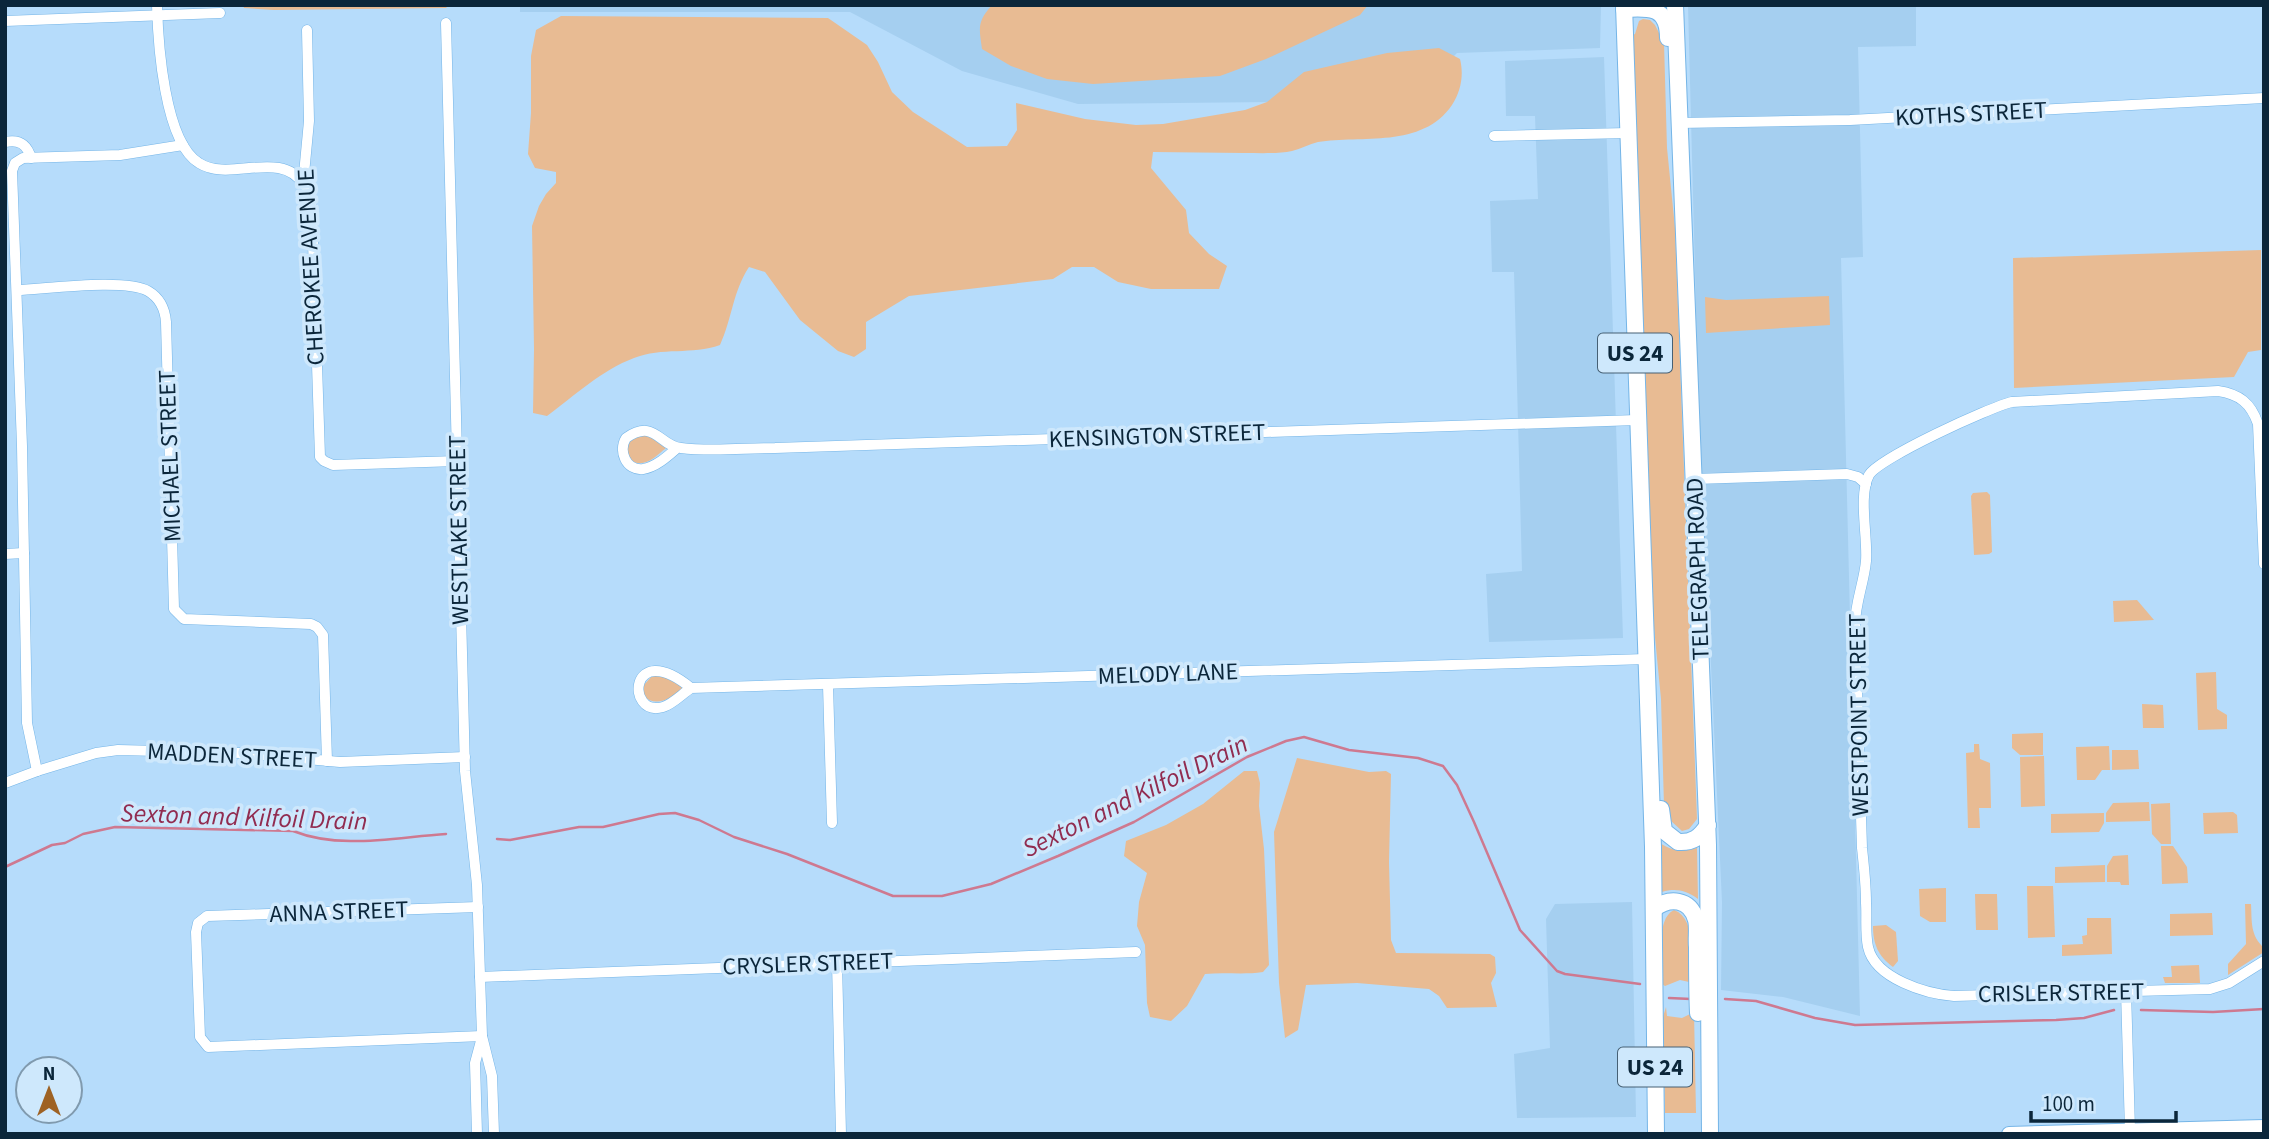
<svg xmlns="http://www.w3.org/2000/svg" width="2269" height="1139" font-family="'Source Sans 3',sans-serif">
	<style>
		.built { fill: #a5cff0 }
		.green { fill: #e8bb93 }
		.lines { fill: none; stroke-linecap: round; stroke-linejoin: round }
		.stream { stroke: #ce7990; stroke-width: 2.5 }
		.minor-casing { stroke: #75b5e7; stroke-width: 11 }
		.secondary-casing { stroke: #75b5e7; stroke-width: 16 }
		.primary-casing { stroke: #75b5e7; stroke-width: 18 }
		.minor { stroke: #fff; stroke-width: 10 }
		.secondary { stroke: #fff; stroke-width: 14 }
		.primary { stroke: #fff; stroke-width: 16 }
		.labels { text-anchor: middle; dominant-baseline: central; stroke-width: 7; stroke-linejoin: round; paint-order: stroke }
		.shield { fill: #cee8fc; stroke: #466074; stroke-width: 2 }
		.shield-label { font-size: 23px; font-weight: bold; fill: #0b263a }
		.street-label { font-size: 24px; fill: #0b263a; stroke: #cee8fc }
		.water-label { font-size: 26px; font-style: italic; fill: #912c50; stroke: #cee8fc }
	</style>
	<rect width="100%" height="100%" fill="#b6dcfb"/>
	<g class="built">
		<path d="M520,5H1601L1600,48L1457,53L1454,56L1449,100L1078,104L962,71L850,12H520Z"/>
		<path d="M1688,5H1916V46L1858,47L1863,257L1841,258L1860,1016L1783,997L1721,990L1722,902L1698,386Z"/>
		<path d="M1604,57L1623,638L1489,642L1486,574L1522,571L1514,272H1492L1490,201L1538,199L1535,116H1506L1505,61Z"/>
		<path d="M1632,902L1636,1117L1517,1118L1514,1054L1550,1048L1546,919L1555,904Z"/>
	</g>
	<g class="green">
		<path d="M243,5H449L446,8L274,10L244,8Z"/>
		<path d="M992,5H1368L1360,15L1266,59L1220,76L1093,84L1047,79L1011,66L982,49C979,27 977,22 992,5Z"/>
		<path d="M561,16L828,18L867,45L878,62L892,92L913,112L967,147L1007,146L1017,130L1016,103L1085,119L1136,125L1163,124L1245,110L1267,102L1304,72L1387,53L1439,48L1460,59C1464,75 1461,91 1452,105C1422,149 1361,135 1318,142C1309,144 1301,149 1292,151C1277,154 1259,153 1244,153C1214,153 1183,152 1153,152L1151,168L1186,210L1189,233L1209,254L1227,266L1219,289H1151L1118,282L1094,267H1072L1053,279L909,296L866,322V349L854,357L838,351L800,320L765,272L749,267C733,291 732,319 720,345C692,355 662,347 634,358C602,370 574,396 547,416L533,413L534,349L532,226L539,206L546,194L556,183V172L535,168L528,154L531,113V56L536,30Z"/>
		<path d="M1643,19L1650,20L1655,25L1664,43L1667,148L1675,228L1697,819L1689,829L1682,831L1670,820L1664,806L1661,699L1653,617L1633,35L1635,34L1639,21Z"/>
		<path d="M2261,250V350L2248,352L2234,377L2014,388L2013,258Z"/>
		<path d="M1829,296L1830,325L1706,333L1705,297L1726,300Z"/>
		<path d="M634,436H649L666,448C655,457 644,469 630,460L626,447Z"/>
		<path d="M1987,492L1990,495L1992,552L1989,554L1974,555L1971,496L1973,493Z"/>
		<path d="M2137,600L2154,620L2114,622L2113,601Z"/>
		<path d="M2216,672L2217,709L2227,715V729L2198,730L2196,673Z"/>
		<path d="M652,676H665L684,687L683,690C670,698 657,708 643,696V686Z"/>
		<path d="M2142,704L2163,705L2164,728H2143Z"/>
		<path d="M2043,733V755H2020L2012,748V734Z"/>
		<path d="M1974,744H1979L1980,759L1990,763L1991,808H1979L1980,828H1968L1966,753L1974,752Z"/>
		<path d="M2109,746L2110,770H2102L2095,780H2077L2076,747Z"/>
		<path d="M2112,750H2138L2139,769L2112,770Z"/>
		<path d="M2044,756L2045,806L2021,807L2020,757Z"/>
		<path d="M1297,758L1369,772L1386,771L1391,774L1389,862L1391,940L1396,953L1490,954L1495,957L1496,973L1491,983L1497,1007L1447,1008L1439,996L1429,989L1357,983L1306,985L1298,1030L1285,1038L1279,983L1274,832Z"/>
		<path d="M1244,771H1257L1260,783L1259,806L1264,849L1269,965L1263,972C1244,975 1224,972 1205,974L1187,1006L1171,1021L1150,1017L1147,1003L1145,945L1137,926L1139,902L1147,873L1124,856L1126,841L1166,825L1203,804Z"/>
		<path d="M2149,802L2150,821L2106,822V813L2113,803Z"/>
		<path d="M2170,803L2171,844H2161L2152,834L2151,804Z"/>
		<path d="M2233,812L2237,815L2238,833L2204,834L2203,813Z"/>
		<path d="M2104,813V823L2099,832L2051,833V814Z"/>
		<path d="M1660,843C1673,852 1682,851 1697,848L1698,899C1686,890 1675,888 1662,892Z"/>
		<path d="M2161,846H2173L2187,867L2188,883L2162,884Z"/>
		<path d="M2128,855L2129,885H2121L2120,882H2107V866L2113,856Z"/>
		<path d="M2105,865V882L2055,883V867Z"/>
		<path d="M2027,886H2053L2055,937L2028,938Z"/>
		<path d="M1946,888V922H1930L1920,916L1919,889Z"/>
		<path d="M1975,894H1997L1998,930H1976Z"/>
		<path d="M2245,904H2251C2252,922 2250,935 2264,948V952L2228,975V964L2246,944Z"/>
		<path d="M1674,910C1698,919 1691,965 1692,987L1689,982L1680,980L1665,986L1662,984C1662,963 1655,919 1674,910Z"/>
		<path d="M2212,913L2213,935L2170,936V914Z"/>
		<path d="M2087,918H2111L2112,954L2062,956V945L2083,944L2082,936L2087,935Z"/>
		<path d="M1886,925L1896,932L1898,961L1893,967C1878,956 1873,944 1873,926Z"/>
		<path d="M2199,965L2200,983H2165L2163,977H2172L2171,966Z"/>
		<path d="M1666,1007L1667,1016L1682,1018L1694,1012L1696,1113H1665L1663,1017Z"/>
	</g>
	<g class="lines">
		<g class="stream">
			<path d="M497,839L510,840L579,827H603L659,814L675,813L699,820L734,837L787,854L893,896H942L991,884L1058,856L1134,822L1247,757L1286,741L1304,737L1349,750L1418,758L1443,766L1457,785L1474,822L1520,930L1557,971L1565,974L1640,984"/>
			<path d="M5,867L52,845L65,843L83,834L115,827L293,831C341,850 396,837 446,834"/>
			<path d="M1669,998L1691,999"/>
			<path d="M1725,999L1756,1001L1815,1018L1855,1025L2056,1020L2084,1018L2114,1010"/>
			<path d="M2141,1010L2213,1012L2264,1009"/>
		</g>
		<defs>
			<g id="minor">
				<path d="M157,5C158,42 164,142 199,163C230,183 281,148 304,185"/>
				<path d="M5,21L220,13"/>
				<path d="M446,23L465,771L477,885L482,1036L492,1076L494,1134"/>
				<path d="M307,30L309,121L304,174L312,210L320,457L324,461L333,465L457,461"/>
				<path d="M1679,123L1850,120L2264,98"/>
				<path d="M1494,136L1628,133"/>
				<path d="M5,142C19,139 27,144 31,158"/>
				<path d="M17,290C45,289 126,278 148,291C160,298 165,309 166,322L174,609L184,619L311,624L317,627L323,635L327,761"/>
				<path d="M677,448C668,456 656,467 643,469C626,471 618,451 626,438C655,418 659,446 681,448C711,452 745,448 775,448L1637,420"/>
				<path d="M1695,479L1847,474L1858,477L1866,484"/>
				<path d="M5,554L24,553"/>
				<path d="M2264,564L2258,424C2251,403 2239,394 2218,391L2012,402C1990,407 1879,458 1869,475C1858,495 1868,538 1866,561C1864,583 1855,603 1855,625L1862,848C1864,866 1866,884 1866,903C1867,917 1865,933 1868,947C1875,979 1927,994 1954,996L2210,989L2229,983L2264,961"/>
				<path d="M828,685L832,823"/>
				<path d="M691,688C682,694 673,704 663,707C625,718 629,637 691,688L1646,659"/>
				<path d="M37,771L27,723L22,446L12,171L15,163L23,158L120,155L183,145"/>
				<path d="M5,783L37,771L96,753L118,750L241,753L340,762L465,757"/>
				<path d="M478,907L207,916L198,923L196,932L200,1037L208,1047L482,1036"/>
				<path d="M837,962L841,1134"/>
				<path d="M480,977L1136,952"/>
				<path d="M2126,991L2130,1130"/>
				<path d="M477,1134L475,1063L482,1037"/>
			</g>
			<path id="secondary" d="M2009,1134L2264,1127"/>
			<g id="primary">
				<path d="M1624,5L1653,847L1656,1134"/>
				<path d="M1675,5L1708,845L1710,1134"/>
				<path d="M1624,9C1650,7 1668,7 1668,38"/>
				<path d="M1661,809L1664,831L1678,842C1693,843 1700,837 1708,825"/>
				<path d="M1654,909C1669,897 1690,898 1696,920C1698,928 1696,939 1697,947C1697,969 1697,991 1698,1013"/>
			</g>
		</defs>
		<use href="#minor" class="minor-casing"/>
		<use href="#secondary" class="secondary-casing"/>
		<use href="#primary" class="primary-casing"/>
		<use href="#minor" class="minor"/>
		<use href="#secondary" class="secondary"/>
		<use href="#primary" class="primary"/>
	</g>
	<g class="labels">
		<g class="shield">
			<rect x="1598" y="333.5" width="74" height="39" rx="5"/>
			<rect x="1618" y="1047.5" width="74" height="39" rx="5"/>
		</g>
		<g class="shield-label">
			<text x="1635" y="353">US 24</text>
			<text x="1655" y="1067">US 24</text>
		</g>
		<g class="street-label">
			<text transform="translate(1971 114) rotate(-3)">KOTHS STREET</text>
			<text transform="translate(311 267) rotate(-93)">CHEROKEE AVENUE</text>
			<text transform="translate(1157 436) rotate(-2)">KENSINGTON STREET</text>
			<text transform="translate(170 456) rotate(-92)">MICHAEL STREET</text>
			<text transform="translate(459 530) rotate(-91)">WESTLAKE STREET</text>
			<text transform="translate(1698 569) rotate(-92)">TELEGRAPH ROAD</text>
			<text transform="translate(1168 674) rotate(-2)">MELODY LANE</text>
			<text transform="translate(1859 715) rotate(-91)">WESTPOINT STREET</text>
			<text transform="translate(232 756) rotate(3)">MADDEN STREET</text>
			<text transform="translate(339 912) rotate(-2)">ANNA STREET</text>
			<text transform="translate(808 964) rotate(-2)">CRYSLER STREET</text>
			<text transform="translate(2061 993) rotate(-1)">CRISLER STREET</text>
		</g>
		<g class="water-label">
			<text transform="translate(1135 796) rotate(-26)">Sexton and Kilfoil Drain</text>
			<text transform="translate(244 817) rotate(2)">Sexton and Kilfoil Drain</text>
		</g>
	</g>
	<rect width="2269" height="1139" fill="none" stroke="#0b263a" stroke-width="14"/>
	<g transform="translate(49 1090)"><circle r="33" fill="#cee8fc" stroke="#809aae" stroke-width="2"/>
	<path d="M0-5L12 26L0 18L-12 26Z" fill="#9e6224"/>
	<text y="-10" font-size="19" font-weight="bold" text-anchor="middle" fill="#0b263a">N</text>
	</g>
	<path d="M2031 1111v10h145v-10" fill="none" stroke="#0b263a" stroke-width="3.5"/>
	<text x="2042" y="1111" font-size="21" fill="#0b263a" stroke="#cee8fc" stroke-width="5" paint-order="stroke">100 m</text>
</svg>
